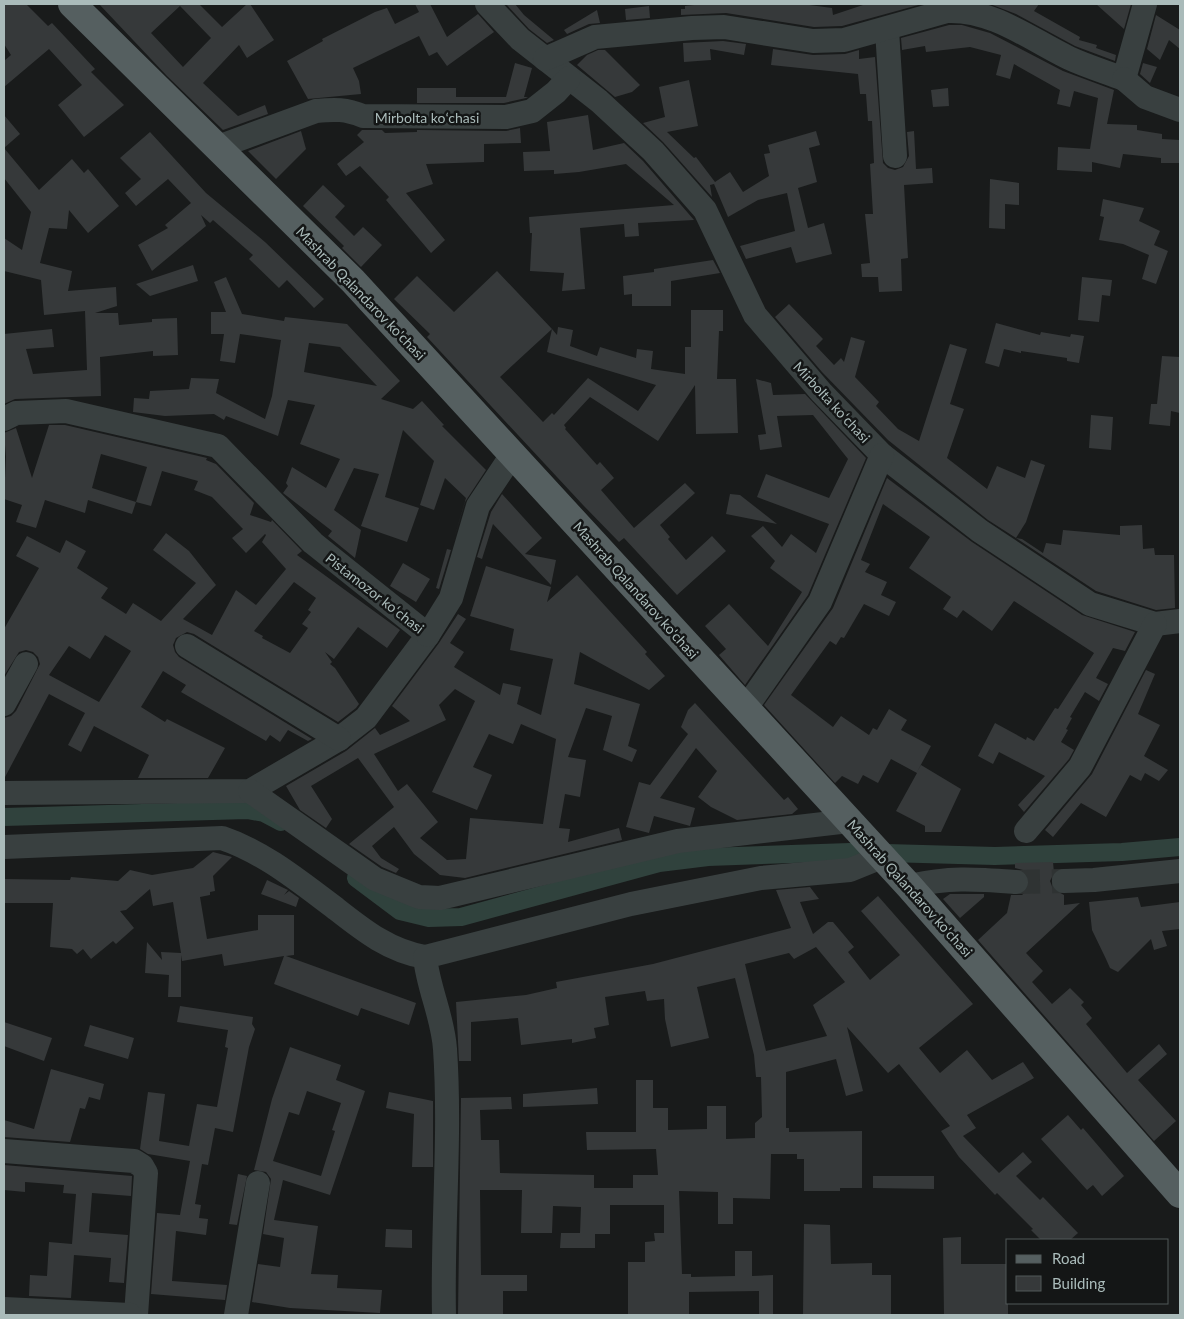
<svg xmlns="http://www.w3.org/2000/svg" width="1184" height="1319" font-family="Lato,sans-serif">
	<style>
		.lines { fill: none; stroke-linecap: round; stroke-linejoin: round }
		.canal { stroke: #30423d; stroke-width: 18 }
		.building { fill: #36393a; fill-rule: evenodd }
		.minor-tunnel { stroke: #2f3333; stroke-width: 24; stroke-dasharray: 24 12; stroke-linecap: butt }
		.minor { stroke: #394040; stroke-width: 24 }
		.major { stroke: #555f60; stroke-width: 28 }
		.labels { text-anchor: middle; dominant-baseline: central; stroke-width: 5; stroke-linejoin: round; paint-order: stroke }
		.street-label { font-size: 14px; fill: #aabbba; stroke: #141616 }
	</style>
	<rect width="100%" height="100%" fill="#191b1b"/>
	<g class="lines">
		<g class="canal">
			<path d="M4,817L247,810L264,813L281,822"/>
			<path d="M356,878L400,911L429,918L461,917L659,863L708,857L850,852L995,856L1122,852L1180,847"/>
		</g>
	</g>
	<g class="building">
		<path d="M4,4H26L48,26L52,23L95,69L91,72L124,105L84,137L58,105L82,85L49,49L4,87V61L11,55L4,44Z"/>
		<path d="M99,4H199L222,27L247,4H250L274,40L247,58L239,45L203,83L238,116L265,105L268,114L223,130L167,76ZM180,6L211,38L183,67L151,33Z"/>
		<path d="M415,4H430L447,37L478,14L494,32L447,66L437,52L429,56L419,36L353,68L359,81L361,94L308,99L287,61L323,41L322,39L375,12L387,8L395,24L419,12Z"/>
		<path d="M506,4H515L524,15L554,40L547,43L529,29Z"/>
		<path d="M703,4H802L832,8L833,15L866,4H922L842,26L814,27L726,13L681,15V9H685V6Z"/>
		<path d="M990,4H1039L1034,11L1080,37L1079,40L1097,45L1096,48L1116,55L1115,61L1075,46L1016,14Z"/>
		<path d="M1096,4H1131L1124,29Z"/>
		<path d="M649,6L650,18L626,20L625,9Z"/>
		<path d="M597,10L600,23L589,24L567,34L564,30Z"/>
		<path d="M1156,15L1180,30V49L1169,40L1160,60L1147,49Z"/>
		<path d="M949,25H962L990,33L1063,71L1114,90L1107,124L1137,125V130L1162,134V139L1180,140V163H1161V158L1123,154L1120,168L1092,162V172L1057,170L1058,147L1090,149L1098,98L1074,91L1070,107L1057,104L1060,90L1014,64L1010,79L996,75L1001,55L970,47L926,52L925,46L902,50L901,38Z"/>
		<path d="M723,41L746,44L744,55L710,49L711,60L684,62L683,43Z"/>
		<path d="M773,49L813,55L845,54L859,50V59L875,57L883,163L888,168L895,170L903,167L909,156L907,132L914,131L916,169L932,168L933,183L904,185L908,258L901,259L902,291L879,292L878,277H862L861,264L870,263L865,214H873L870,164L874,163L872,121H868L866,94H860L858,74L771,65Z"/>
		<path d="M598,50H605L640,85L632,92L615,97L577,65L587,55Z"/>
		<path d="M515,63L532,68L524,97H528L526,98L504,103H417V88H456V97H506Z"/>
		<path d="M1143,63L1157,67L1150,83L1140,74Z"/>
		<path d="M689,80L698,126L667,132L694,158L696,157L715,182L730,172L743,192L769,176L764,154L770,153L768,145L816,131L820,145L809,148L817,182L798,188L808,228L824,223L832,254L796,263L791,247L746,259L740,246L795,231L787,193L758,200L728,217L714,184L710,185L712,197L663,142L643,123L665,117L659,87Z"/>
		<path d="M948,88L949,106L933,107L931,90Z"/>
		<path d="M4,115L20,134L4,148L39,190L72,159L84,173L88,169L119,206L88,233L69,210L67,229L49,228L40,263L72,271L68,291L116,287L117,306L95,313H118L119,325L152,322V319L177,318L178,355L153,356V351L100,357L101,396L15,399L4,404V334L52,329L54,347L26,349L33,374L87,370L85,311L44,315L41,280L4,271V238L22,250L31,212L4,178Z"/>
		<path d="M588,115L593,150L624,143L643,161L694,220L638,223L639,236L625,237L624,224L580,228L585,289L562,291L564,273L530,271L532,233H530L529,217L674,205L626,164L579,172L554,174V170L524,171L523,152L550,151L547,122Z"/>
		<path d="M520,128L521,143L484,144V162L426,164L433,184L406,193L445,240L431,253L386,200L389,197L360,166L346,176L337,164L364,142L357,135L362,130H382L385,133L417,132V130L506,131Z"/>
		<path d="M301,131L306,149L276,179L248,151Z"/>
		<path d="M150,132L206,193L265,242L324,299L314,308L287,280L279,288L249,259L253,255L213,220L210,223L201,215L206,226L152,271L138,245L168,228L165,225L191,203L168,179L136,206L125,193L141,179L120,158Z"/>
		<path d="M990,179L1019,183V205L1005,204V229L989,228Z"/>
		<path d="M323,185L345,206L335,217L354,236L363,227L382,245L361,267L342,248L344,246L303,206Z"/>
		<path d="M1103,199L1144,208L1139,221L1160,231L1154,245L1168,251L1156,284L1142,279L1149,255L1123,244L1099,240L1104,217L1100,216Z"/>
		<path d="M713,260L720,273L671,281V306H632V294L624,295L623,276L654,272V269Z"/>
		<path d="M193,265L198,281L150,296L136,284Z"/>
		<path d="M497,271L552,329L500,377L543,422L552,413L554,415L588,378L638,411L656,385L547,352L552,329L557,335L558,327L573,330L570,346L597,356L600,347L636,358L637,349L653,351L651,369L685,374V347H691V310H723V331H719L717,379H736L738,433L696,434L695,385L658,441L590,397L564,425L566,428L565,429L597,465L600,462L614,478L601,490L634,528L685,483L695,493L660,525L670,537L668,539L686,560L712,536L726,551L677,595L624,538L619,542L583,505L427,337L430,334L394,299L417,276L454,312Z"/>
		<path d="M226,277L242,314L284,321L285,317L347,324L400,381L381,399L413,409L422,401L444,425L442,426L486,470L465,502L451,549L466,498L445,478L434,510L420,505L434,461L403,430L385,497L419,508L407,542L361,526L379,474L354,468L334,510L361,530L355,558L328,536L332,531L283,493L288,486L286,483L292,467L326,488L340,459L300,444L315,405L288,400L278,436L226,416L224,420L214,414L165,416L133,412L134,398L149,399L150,391L189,389L191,378L219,379L216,393L265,419L272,396L281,340L240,334L235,363L220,361L224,334H211V312H226L214,282ZM309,343L340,347L377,386L304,372Z"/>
		<path d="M1082,277L1112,280L1110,296L1102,295L1099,322L1078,320Z"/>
		<path d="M789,304L823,339L816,346L834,365L841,358L844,362L851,337L865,341L855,377L879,402L876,406L898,429L919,441L950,344L967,349L950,404L964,409L947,458L987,489L997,466L1025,478L1031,460L1045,465L1026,522L1016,538L988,520L888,440L822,372L775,317Z"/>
		<path d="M996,323L1040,335L1041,332L1070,337L1071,334L1084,336L1079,363L1067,361V358L1021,351V353L1004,349L999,367L985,363Z"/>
		<path d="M1162,356L1180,357V413L1171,411L1170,426L1149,424L1151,404H1157Z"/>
		<path d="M756,379L771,383L773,395L805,394L866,458L808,595L745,685L719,655L726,649L705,626L729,604L768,646L802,592L770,568L775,561L751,536L763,526L782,547L791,534L816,553L829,524L757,497L766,474L829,498L848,459L813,415L777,416L782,447L760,450L758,435L766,434Z"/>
		<path d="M1091,415L1113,417L1111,450L1089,448Z"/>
		<path d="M49,425H65L207,458L206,460L216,464L254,503L250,515L271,522L272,520L302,551L297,555L400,630L387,648L358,627L334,659L325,652L332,662L330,664L335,668L359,704L356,708L338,722L194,634L187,632L176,638L173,645L175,652L179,657L312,739L308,741L288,730L280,742L270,735L266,741L181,692L186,685L163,671L141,707L165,722L167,719L225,748L208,778H138L149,755L94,726L81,752L68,745L85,713L49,694L4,779V718L11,716L16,711L40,664L38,657L33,652L26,650L19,652L4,676V629L39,568L16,556L27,536L60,553L66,540L86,551L77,568L108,588L101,598L126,614L133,603L161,621L196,583L153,550L166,533L189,551L216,585L183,619L212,635L236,590L256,605L286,569L262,542L266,535L265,534L246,553L232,538L243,529L212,497L194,490L198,481L162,471L151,506L136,502L132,514L88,500L85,513L45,500L36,528L16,522L22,505L4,499L6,457L4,433L16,428L32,478ZM101,454L147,467L136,502L92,488ZM294,582L316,598L308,610L311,612L302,624L308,628L290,653L262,638L263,636L254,631ZM105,635L131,651L99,702L49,675L69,646L90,659Z"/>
		<path d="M887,478L972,542L1082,615L1135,632L1125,651L1113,648L1096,678L1108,684L1099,701L1085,692L1070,717L1072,718L1066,729L1068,730L1061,742L1074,750L1069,759L1024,812L1018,805L1045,776L999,752L993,764L978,756L995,723L1026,740L1027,737L1034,741L1055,708L1058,709L1094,653L1014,601L992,631L963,610L957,618L943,609L951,597L909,568L930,537L883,504L861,560L870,564L865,572L887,582L881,595L896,602L889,616L864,604L844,638L841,637L836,645L830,641L791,695L833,727L841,716L869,735L873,728L877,730L889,709L907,720L901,730L931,746L917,772L921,765L961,789L941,832H925V826L896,811L917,773L891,759L878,783L863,775L858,784L842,776L835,783L764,705L833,608Z"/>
		<path d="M502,494L542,538L525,554L556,560L551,585L493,524L482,559L477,557L491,512Z"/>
		<path d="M730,494L740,495L777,524L726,514Z"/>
		<path d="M1142,525L1143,549L1154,548L1155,555H1174L1175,608L1156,610L1096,591L1016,538L1022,539L1043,553L1046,543L1061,545L1063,530L1120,535V526Z"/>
		<path d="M447,549L451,550L439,589L436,588Z"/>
		<path d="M403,563L430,579L416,602L390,586Z"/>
		<path d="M486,566L551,587L547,602L577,575L647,652L645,654L665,676L649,690L580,652L574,684L640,704L628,746L637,750L632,762L603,750L612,716L586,708L568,757L586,760L580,797L565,794L559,828L570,829L568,842L619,828L622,840L465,878L440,875L414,854L394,827L372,846L381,858L399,869L396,873L382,867L349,844L394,807L358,758L311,786L332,819L326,828L300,810L286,786L346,751L375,728L380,735L410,721L392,706L439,643L458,614L466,619L450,643L464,652L454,667L500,695L503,683L521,687L517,704L541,715L553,659L510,650L514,629L470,616ZM455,689L475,701L432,792L477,810L492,775L473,767L489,734L513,744L521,724L556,739L543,824L470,818L466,859L447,860L420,838L438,822L407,784L398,791L374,754L446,720L439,705Z"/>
		<path d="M1146,670L1155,674L1138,714L1160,725L1144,756L1168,770L1159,781L1145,773L1141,781L1130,775L1106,817L1081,803L1053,837L1045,830L1092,774Z"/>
		<path d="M695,703L784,800L788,797L798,809L792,814L737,820L711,807L698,797L717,771L696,748L660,798L695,808L690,826L654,816L649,833L626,827L639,782L650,785L688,734L681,727L688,710Z"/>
		<path d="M213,852L232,857L213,876L215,891L210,892V895L200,897L207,939L258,930V915H294V955L286,956L416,1003L409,1025L361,1008L358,1016L274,984L284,956L224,966L222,954L182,961L181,955V997H168L169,975L145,973L147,942L162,960L161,952L181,953L173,902L153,906L150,889L126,910L120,911L134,928L116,944L113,941L91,959L83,949L77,954L72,949L50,947L53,903H4V879L70,880L71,877L118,881L130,870L152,875L193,868Z"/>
		<path d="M1053,862L1054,873L1050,881L1053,889L1064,895V905L1080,903L1026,953L1043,971L1032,982L1052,1004L1070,988L1084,1002L1081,1005L1092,1018L1086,1024L1127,1073L1159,1044L1167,1054L1138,1080L1176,1121L1154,1141L978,940L1007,913L1011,895H1022L1028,889L1029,876L1023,870L1015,868V863Z"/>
		<path d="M267,880L288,890L284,895L289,891L299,898L296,907L261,894Z"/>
		<path d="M810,887L819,899L800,902L813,934L828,922H833L854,947L848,952L870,980L900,955L861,911L878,896L973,1004L919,1048L940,1073L967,1050L992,1080L1023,1062L1034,1078L967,1115L976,1128L963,1136L999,1173L1023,1152L1032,1162L1016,1176L1040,1200L1043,1197L1078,1233L1070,1240H1041L1031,1230L1033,1229L997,1193L995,1195L959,1157L941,1131L950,1126L899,1064L888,1073L847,1027L863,1091L846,1096L836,1059L786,1072V1128H789V1132L862,1131V1188H840V1191H804V1159H797V1154H771L770,1199L733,1198V1224H718V1192L679,1191L682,1274H691V1277L735,1276V1251H752V1276L773,1275V1315H759V1291L689,1292V1315H628V1262H645V1242L655,1241L654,1233H664V1205H610V1234H595V1248H560L561,1233H580L581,1207L553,1206L552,1233H521L522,1190H480L481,1275H527V1291H503V1315H458L461,1098L511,1097L512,1109L480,1110L481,1140H499L500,1173L594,1175V1188H633V1175H658L656,1149L587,1150L586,1132H636V1080H653V1108H668V1130L707,1129V1106H726V1139L755,1138V1123L762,1117L761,1077H756L754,1055L735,978L697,987L709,1038L671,1047L665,1019L664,999L647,1001L645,991L605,997L609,1025L594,1028L596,1038L572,1043V1039L521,1045L518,1018L471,1022V1061H459L456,1002L526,995L557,988L556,982L653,964L791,928L776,890ZM816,947L845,982L813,1005L827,1036L766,1051L745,964L789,953L794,959Z"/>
		<path d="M950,894H984V897L960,918L943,899Z"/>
		<path d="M1138,897L1141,907L1180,902V929L1162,931L1167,946L1154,950L1151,939L1118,972L1110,968L1106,959L1092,930L1089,902Z"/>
		<path d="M180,1006L253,1017L252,1024L255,1029L249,1047L233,1132L215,1128L208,1165L202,1164L195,1204L201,1205L199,1218L208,1219L206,1235L176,1231L172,1281L227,1285L225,1300L151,1294L157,1213L180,1215L190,1161L148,1154L140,1149L148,1092L165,1094L159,1141L189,1146L197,1104L217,1107L228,1048L225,1047L228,1030L177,1022Z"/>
		<path d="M4,1022L52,1038L44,1061L4,1046Z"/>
		<path d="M90,1025L134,1038L128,1059L84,1046Z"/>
		<path d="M290,1047L341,1065L336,1080L365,1091L330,1195L283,1180L274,1220L318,1226L311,1274L338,1275L337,1288L382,1290L380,1313L290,1308L252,1302L258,1264L280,1267L284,1238L263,1234L271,1179L266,1172L254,1170L272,1099ZM307,1091L341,1103L332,1130L335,1131L321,1176L273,1161L289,1112L299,1115Z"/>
		<path d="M51,1069L104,1084L100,1100L89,1097L85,1109L80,1108L70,1142L4,1137V1120L34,1129Z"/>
		<path d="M597,1088L598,1104L523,1107V1094Z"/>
		<path d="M389,1092L433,1101V1167H412L414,1114L386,1108Z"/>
		<path d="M1068,1115L1081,1130L1083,1128L1124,1176L1102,1196L1093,1185L1087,1190L1041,1139Z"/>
		<path d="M4,1165L132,1176L131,1196L92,1193L89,1232L128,1235L124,1283L109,1282L111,1258L74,1255L71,1298L29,1296L30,1275L47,1276L49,1242L72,1244L76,1194L63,1193L64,1185L25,1182V1192L4,1190Z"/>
		<path d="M238,1174L247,1176L237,1225L229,1224Z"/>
		<path d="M873,1176H934V1189L873,1188Z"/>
		<path d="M804,1224L830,1225L831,1264L872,1263V1275H891V1315H803Z"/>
		<path d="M386,1229L412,1230V1248L385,1247Z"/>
		<path d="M961,1237V1264H1008V1315H944L943,1238Z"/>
	</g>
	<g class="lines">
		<path class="minor-tunnel" d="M1016,882L1064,881"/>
		<g class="minor">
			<path d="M487,4L520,39L599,101L653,151L705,210L755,315L821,392L882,455L980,531L1090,604L1155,624L1180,621"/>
			<path d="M887,30L895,156"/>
			<path d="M545,59L595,37L692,28L724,27L813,41L844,40L947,11C992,9 1030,39 1069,58C1086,66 1106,72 1124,79L1145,4"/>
			<path d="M1124,79L1145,97L1180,110"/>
			<path d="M218,147L316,111C335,109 346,109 363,116L506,117L532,111L556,92L569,78"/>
			<path d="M4,419L16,413L66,411L218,446L313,543L428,635L366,718L339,739L250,791L4,793"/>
			<path d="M428,635L451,598L478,506L512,455"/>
			<path d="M187,646L339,739"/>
			<path d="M4,704L26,664"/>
			<path d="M745,709L820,602L882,455"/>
			<path d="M250,791L375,879L419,897L440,898L678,841L849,821"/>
			<path d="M1026,831L1080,767L1155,624"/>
			<path d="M4,847L222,838C264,852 300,882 335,908C363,930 389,951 425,957"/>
			<path d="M1064,881L1094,880L1180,871"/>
			<path d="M909,886C951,877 974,879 1016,882"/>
			<path d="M4,1151L134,1161L142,1166L146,1173L136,1315"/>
			<path d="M4,1309L130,1315"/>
			<path d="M236,1315L258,1183"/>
			<path d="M444,1315C442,1227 451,1137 445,1049C443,1017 428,988 425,957L631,904L761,878L850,870L882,857"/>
		</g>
		<path class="major" d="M72,4L353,281L909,886L1180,1194"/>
	</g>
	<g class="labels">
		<g class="street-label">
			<text x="427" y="117">Mirbolta koʻchasi</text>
			<text transform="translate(361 293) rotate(46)">Mashrab Qalandarov ko'chasi</text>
			<text transform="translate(832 402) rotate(47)">Mirbolta koʻchasi</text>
			<text transform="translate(636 590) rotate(48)">Mashrab Qalandarov ko'chasi</text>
			<text transform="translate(375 593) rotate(38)">Pistamozor koʻchasi</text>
			<text transform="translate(910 888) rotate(48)">Mashrab Qalandarov ko'chasi</text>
		</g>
	</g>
	<rect width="1184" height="1319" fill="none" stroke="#aabbba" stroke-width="10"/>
	<rect x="1006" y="1239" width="162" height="65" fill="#141616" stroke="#505858"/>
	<rect x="1016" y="1255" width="25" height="8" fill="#555f60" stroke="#505858"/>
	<text x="1052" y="1264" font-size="15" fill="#aabbba">Road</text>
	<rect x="1016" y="1276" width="25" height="15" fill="#36393a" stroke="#505858"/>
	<text x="1052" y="1289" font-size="15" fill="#aabbba">Building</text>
</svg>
